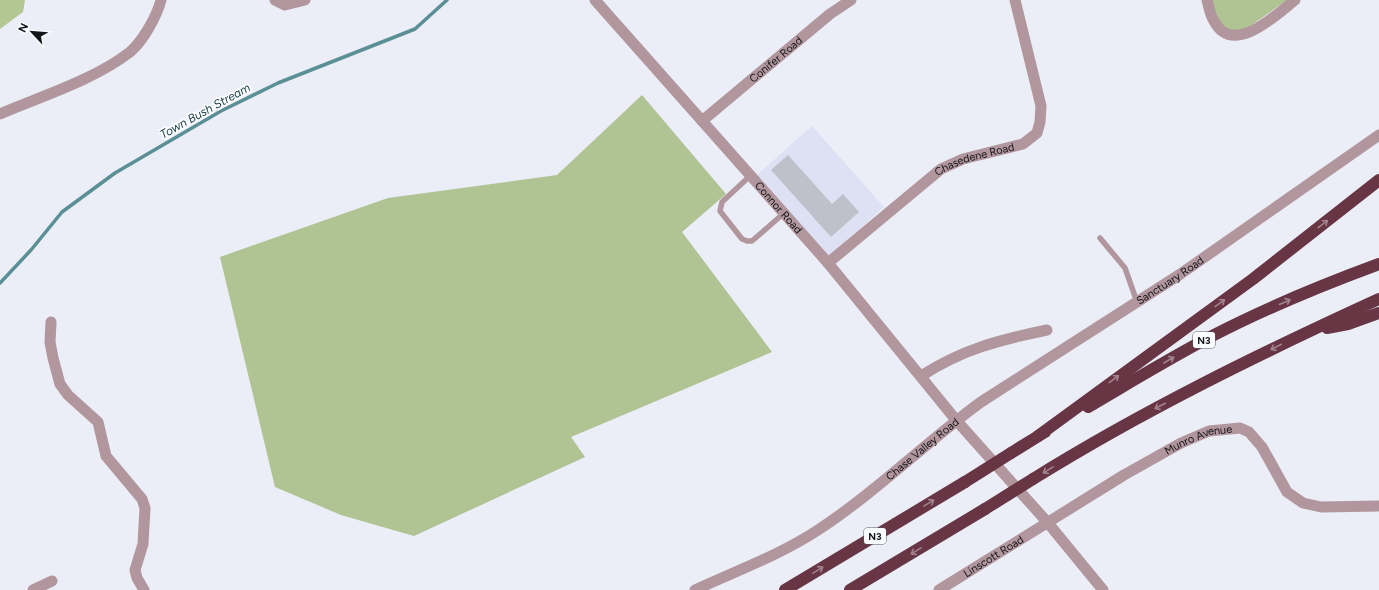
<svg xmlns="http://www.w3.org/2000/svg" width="1379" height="590" font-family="Figtree,sans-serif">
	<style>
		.built { fill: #dee1f3 }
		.green { fill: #b0c392 }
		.forest { fill: #b3c793 }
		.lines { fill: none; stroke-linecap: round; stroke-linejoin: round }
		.stream { stroke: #5b8f96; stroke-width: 3.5 }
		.building { fill: #bec0ca }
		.service { stroke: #b1969d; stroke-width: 5.5 }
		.minor { stroke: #b1969d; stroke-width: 11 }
		.tertiary { stroke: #b1969d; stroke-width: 11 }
		.motorway { stroke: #673544; stroke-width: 12 }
		.motorway-bridge { stroke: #673544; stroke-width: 12 }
		.oneway { stroke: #a2848f }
		.labels { text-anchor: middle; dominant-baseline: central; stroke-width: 4; stroke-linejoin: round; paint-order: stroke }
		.shield { fill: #fafbff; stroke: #595a5d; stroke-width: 1 }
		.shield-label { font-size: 10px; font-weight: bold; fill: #141518 }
		.street-label { font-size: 11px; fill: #141518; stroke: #fafbff }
		.water-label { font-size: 12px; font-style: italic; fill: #1b3f44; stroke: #fafbff }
	</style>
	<rect width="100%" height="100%" fill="#ebedf7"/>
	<path class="built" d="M812,126L884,207L829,256L757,175Z"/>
	<g class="green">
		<path d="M1210,0H1287L1239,34L1222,28Z"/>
		<path d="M642,95L726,194L682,232L772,352L571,437L585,457L414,536L341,515L275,487L220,257L388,198L557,175Z"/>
	</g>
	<path class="forest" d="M0,0H25L23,12L0,29Z"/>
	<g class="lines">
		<path class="stream" d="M0,283L31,250L62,212L115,173L221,111L278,83L415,29L447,0"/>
	</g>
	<path class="building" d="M788,155L832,204L843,194L859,212L831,237L771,170Z"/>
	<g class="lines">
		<g class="service">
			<path d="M750,176L722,202L720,211L742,239L747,241H752L783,214"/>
			<path d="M1100,238L1125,268L1137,302"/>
		</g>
		<g class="minor">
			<path d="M275,0L285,5L305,0"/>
			<path id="s1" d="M595,0L828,263L956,420L1048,523L1103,590"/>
			<path d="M1207,0C1209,7 1210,15 1214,21C1233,57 1276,15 1295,0"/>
			<path d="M0,114C42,96 94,80 130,52C143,41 157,16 161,0"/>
			<path id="s2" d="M702,121L830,14L851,0"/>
			<path id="s3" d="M828,263L941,169L963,159L1023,144L1037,133L1040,122L1041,106L1015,0"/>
			<path d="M51,322L50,342L53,358L60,384L68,395L98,422L106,456L142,499L145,508L143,544L135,570L137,578L144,590"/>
			<path d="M921,376C963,349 999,340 1047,330"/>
			<path d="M33,590L52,581"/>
			<path id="s4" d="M939,590L1124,475L1181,443L1209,431L1240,428L1249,432L1262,447L1287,492L1303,503L1321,507L1379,506"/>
		</g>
		<path class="tertiary" id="s5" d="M695,590C736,571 780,555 818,530C876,492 925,443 981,402L1179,275L1379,135"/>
		<g class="motorway">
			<path d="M1327,328L1348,324L1379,313"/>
			<path d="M1088,407C1129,383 1170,358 1212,336C1266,308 1322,285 1379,264"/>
			<path d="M1038,436L1253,279L1379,180"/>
			<path d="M1011,453L1045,432"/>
			<path d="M1033,479C1144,410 1261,353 1379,299"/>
			<path d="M785,590L965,482"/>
			<path d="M850,590L985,509"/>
		</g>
		<g class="motorway-bridge">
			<path d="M965,482L1011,453"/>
			<path d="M985,509L1033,479"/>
		</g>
	</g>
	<defs><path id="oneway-shaft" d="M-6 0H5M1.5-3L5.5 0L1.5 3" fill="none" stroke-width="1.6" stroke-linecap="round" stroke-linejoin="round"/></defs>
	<g class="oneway">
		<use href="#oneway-shaft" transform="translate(1323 224) rotate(-38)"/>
		<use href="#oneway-shaft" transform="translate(1285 302) rotate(-24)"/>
		<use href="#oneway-shaft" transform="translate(1220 303) rotate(-36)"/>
		<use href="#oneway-shaft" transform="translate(1276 347) rotate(153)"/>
		<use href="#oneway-shaft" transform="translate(1169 360) rotate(-30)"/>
		<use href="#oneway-shaft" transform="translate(1114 379) rotate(-37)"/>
		<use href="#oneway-shaft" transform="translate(1160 406) rotate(153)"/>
		<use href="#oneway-shaft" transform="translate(1048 470) rotate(148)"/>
		<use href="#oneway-shaft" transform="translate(929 503) rotate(-31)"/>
		<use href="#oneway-shaft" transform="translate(916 551) rotate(149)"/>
		<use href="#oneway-shaft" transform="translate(818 570) rotate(-31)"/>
	</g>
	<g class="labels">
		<g class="shield">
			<rect x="1193" y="332" width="22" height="16" rx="3"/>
			<rect x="864" y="528" width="22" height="16" rx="3"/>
		</g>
		<g class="shield-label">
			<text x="1204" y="340">N3</text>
			<text x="875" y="536">N3</text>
		</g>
		<g class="street-label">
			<text stroke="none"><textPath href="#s2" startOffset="96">Conifer Road</textPath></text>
			<text stroke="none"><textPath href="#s3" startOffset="182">Chasedene Road</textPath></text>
			<text stroke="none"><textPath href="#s1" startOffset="277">Connor Road</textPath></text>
			<text stroke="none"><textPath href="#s5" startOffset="569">Sanctuary Road</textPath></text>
			<text stroke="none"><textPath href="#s4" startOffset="301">Munro Avenue</textPath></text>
			<text stroke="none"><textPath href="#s5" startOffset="269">Chase Valley Road</textPath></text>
			<text stroke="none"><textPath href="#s4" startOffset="64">Linscott Road</textPath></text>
		</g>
		<g class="water-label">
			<text transform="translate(205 111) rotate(-29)">Town Bush Stream</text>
		</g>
	</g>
	<g transform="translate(32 32) rotate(296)" stroke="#fafbff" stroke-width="3" paint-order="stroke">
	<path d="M0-3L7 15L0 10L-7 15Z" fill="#141518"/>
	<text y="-6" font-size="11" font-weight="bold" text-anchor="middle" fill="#141518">N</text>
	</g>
</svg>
